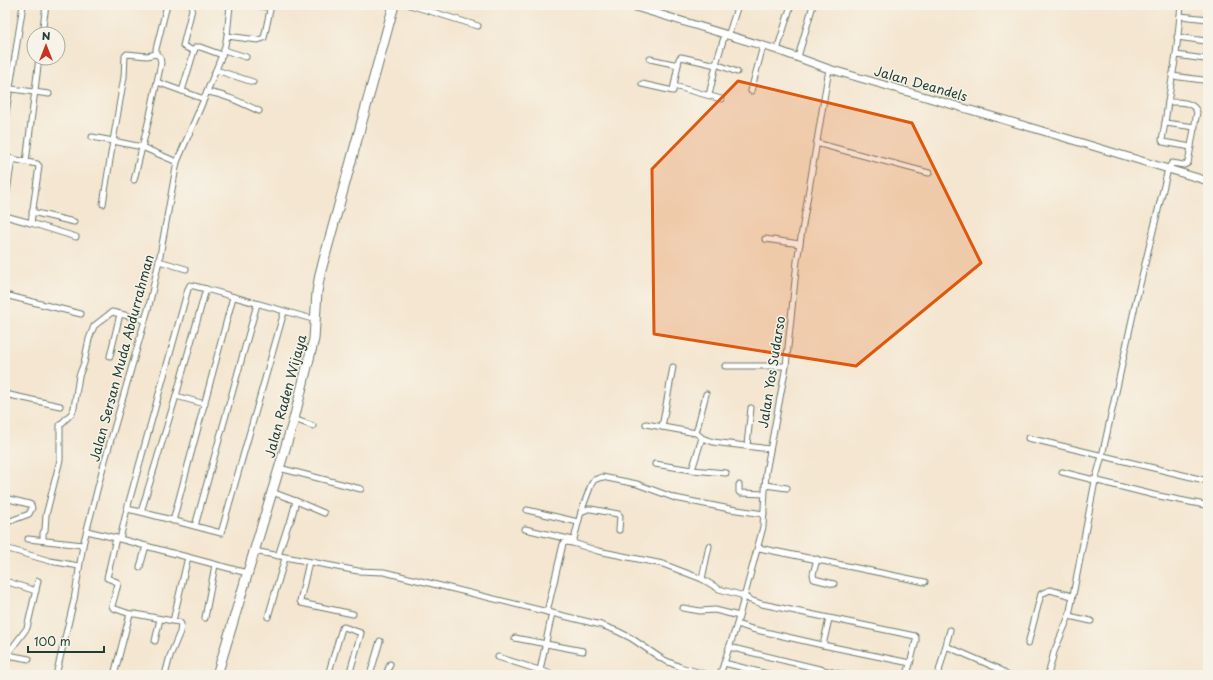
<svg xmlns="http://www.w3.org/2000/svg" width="1213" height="680" font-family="'Playpen Sans',sans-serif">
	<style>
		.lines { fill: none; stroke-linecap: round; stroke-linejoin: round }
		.street-casing { stroke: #6a786b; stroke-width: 7 }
		.secondary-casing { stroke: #6a786b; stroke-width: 9 }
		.highway-casing { stroke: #6a786b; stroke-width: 11 }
		.street { stroke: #fff; stroke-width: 5 }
		.secondary { stroke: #fff; stroke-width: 7 }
		.highway { stroke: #fff; stroke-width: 9 }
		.marked { fill: #de580e; fill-opacity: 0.2; stroke: #de580e; stroke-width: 3; stroke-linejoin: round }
		.labels { text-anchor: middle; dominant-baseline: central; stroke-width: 3; stroke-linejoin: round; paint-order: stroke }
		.street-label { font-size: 13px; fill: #1f3d34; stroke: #f7f3e8 }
	</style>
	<rect width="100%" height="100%" fill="#f7f3e8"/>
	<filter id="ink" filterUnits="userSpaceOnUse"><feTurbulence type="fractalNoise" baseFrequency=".025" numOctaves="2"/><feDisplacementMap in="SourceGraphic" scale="8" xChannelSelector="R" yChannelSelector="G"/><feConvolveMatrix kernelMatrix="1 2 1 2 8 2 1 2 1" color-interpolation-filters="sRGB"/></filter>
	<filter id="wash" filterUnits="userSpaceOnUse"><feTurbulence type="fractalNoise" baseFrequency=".012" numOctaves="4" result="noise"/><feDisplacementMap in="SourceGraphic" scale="16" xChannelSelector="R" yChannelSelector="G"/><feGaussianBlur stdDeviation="0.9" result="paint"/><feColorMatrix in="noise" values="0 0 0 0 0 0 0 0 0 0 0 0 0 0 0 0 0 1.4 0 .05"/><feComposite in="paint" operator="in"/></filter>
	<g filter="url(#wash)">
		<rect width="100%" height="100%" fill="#f4e6d0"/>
	</g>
	<g filter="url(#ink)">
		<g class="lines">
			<defs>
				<g id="street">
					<path d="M193,5L183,46L194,51L196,47H200L222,55"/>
					<path d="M410,5L478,26"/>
					<path d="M1180,16L1208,19"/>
					<path d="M42,34L46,5"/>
					<path d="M227,36L258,40L264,38L270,10L267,7L257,5"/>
					<path d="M728,36L738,5"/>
					<path d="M1177,37L1206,41"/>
					<path d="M224,50L246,57"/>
					<path d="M777,50L791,5"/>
					<path d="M156,54L147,56L127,54L125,56L124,77L113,141L142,147L177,162"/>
					<path d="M1176,55L1205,59"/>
					<path d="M798,57L813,5"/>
					<path d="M650,59L678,65"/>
					<path d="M716,64L725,34"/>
					<path d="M216,70L253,82"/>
					<path d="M1172,76L1203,80"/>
					<path d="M157,82L204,99"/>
					<path d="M642,84L673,91L679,59L681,57L716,65V64L737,72"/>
					<path d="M674,86L721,99"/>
					<path d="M5,88L49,94"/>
					<path d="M182,91L194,51"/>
					<path d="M751,91L763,46"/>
					<path d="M207,92C226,95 242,103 259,111"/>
					<path d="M709,95L716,65"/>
					<path d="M1168,102L1165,123L1195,127"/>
					<path d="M5,119L23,5"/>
					<path d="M1165,123L1162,140L1163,142L1191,147"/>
					<path d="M92,137L113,141L103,204"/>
					<path d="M816,143L929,173"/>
					<path d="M5,156L12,159L37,164L39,166L31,223L5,216"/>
					<path d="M26,162L39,58"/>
					<path d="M134,180L150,115L161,63L160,57L156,54V49L167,5"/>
					<path d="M5,204L12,159"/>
					<path d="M32,212L74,222"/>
					<path d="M31,223L76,237"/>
					<path d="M765,239L800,244"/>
					<path d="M159,261L186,269"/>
					<path d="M5,295L81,314"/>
					<path d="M284,312L221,533L141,512L176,396L206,289L316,320"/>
					<path d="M110,356L120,314"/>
					<path d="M725,366H786"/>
					<path d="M5,394L60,406"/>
					<path d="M176,396L205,404"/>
					<path d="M294,419L313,426"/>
					<path d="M646,424L696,433L700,436L702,438L713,442L770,449"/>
					<path d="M662,427L673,367"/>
					<path d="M696,433L706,394"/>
					<path d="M702,438L692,470L726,473"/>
					<path d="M1028,438L1208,481"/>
					<path d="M747,445L751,408"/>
					<path d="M655,464L692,470"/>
					<path d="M279,468L361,489"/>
					<path d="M1062,472L1154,495L1205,505"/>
					<path d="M739,485V492L741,493L764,494"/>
					<path d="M765,485L787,488"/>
					<path d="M272,492L296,501L291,520L288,525L278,556"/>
					<path d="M5,498L29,504L31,505L32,508L29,514L5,523"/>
					<path d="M296,501L324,513"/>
					<path d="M127,509L188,289L190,285L206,289"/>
					<path d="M527,510L578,522"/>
					<path d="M581,512L591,485L594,480L602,477L637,484L675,498L730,509L764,514"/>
					<path d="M173,521L233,297"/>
					<path d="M195,526L257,304"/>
					<path d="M525,529L573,540"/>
					<path d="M87,531L116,538L247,573"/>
					<path d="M116,538L107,578L117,582L118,584L112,606L113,608L130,614H135L173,621L188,557"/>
					<path d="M28,539L83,545"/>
					<path d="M120,539L127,509L141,512"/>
					<path d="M43,540V533L45,530L46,515L60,460V425L72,413L74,408L79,376L84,363L89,339L94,326L112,312L145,320"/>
					<path d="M573,543L598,551L663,564L702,579L719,589L744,596L750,600L762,604L915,636L916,638V641L907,675"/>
					<path d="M5,548L50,561L79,566"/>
					<path d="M759,548L925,582"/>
					<path d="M254,551L358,571L384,572L601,625L617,631L631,638L662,659L680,667L708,675"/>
					<path d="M817,559L813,574L814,579L834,584"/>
					<path d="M309,562L300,601L301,603L353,614"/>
					<path d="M140,567L146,546"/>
					<path d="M702,579L709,546"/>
					<path d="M5,581L36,591"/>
					<path d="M683,608L700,611L715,610L739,616"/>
					<path d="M547,612L563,544L566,542L573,543L581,512L588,509H591L618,514L620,516L619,530"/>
					<path d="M1069,616L1091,621"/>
					<path d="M268,617L285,558"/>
					<path d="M205,618L215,565"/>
					<path d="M737,624L752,629L818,644L910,663"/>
					<path d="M515,638L583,651"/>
					<path d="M155,641L160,619"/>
					<path d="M1028,644L1041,594L1050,590L1072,596"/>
					<path d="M823,645L829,619"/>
					<path d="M946,646L997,668L1007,675"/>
					<path d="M729,647L844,675"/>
					<path d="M8,655L29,659"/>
					<path d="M498,657L555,675"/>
					<path d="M724,663L772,675"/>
					<path d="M6,675L7,660L9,652L27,628L38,581"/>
					<path d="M56,675L74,600L83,545L102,471L149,306L159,261L177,162L204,99L224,50L227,36L230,5"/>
					<path d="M114,675L130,614"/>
					<path d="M165,675L170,656L180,632L181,624L179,622L173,621"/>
					<path d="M328,675L342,628L344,627L361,633L349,675"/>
					<path d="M370,675L380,641"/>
					<path d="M386,675L390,664"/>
					<path d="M539,675L552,613"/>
					<path d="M720,675L737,624L763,527L766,472L786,366L797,261L829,69"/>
					<path d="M938,675L950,630"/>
					<path d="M1048,675L1054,652L1069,616L1095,481L1102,456L1136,301L1168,169L1172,163L1184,165L1188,163L1197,112C1193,101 1178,102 1168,102L1176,55L1181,5"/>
				</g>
				<path id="secondary" d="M629,5L777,50L829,69L1036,129L1208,181"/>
				<path id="highway" d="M217,675L294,419L314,339L317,292L320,274L394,5"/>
			</defs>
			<use href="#street" class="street-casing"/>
			<use href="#secondary" class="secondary-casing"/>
			<use href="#highway" class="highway-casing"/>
			<use href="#street" class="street"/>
			<use href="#secondary" class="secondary"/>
			<use href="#highway" class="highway"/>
		</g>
	</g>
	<path class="marked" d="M738,81L912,123L981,263L856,366L654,334L652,169Z"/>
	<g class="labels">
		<g class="street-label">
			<text transform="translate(921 83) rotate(16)">Jalan Deandels</text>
			<text transform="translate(121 358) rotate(-75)">Jalan Sersan Muda Abdurrahman</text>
			<text transform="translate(771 372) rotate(-81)">Jalan Yos Sudarso</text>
			<text transform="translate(285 396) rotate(-75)">Jalan Raden Wijaya</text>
		</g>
	</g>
	<rect width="1213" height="680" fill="none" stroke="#f7f3e8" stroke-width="20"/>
	<g transform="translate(46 46)"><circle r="19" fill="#f7f3e8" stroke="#a1aaa0"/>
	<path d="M0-3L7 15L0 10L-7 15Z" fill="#c8321e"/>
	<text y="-6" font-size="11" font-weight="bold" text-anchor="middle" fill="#1f3d34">N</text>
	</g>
	<path d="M28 646v6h76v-6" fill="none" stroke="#1f3d34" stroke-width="2"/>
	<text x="34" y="646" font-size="12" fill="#1f3d34" stroke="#f7f3e8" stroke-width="3" paint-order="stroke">100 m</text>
</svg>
